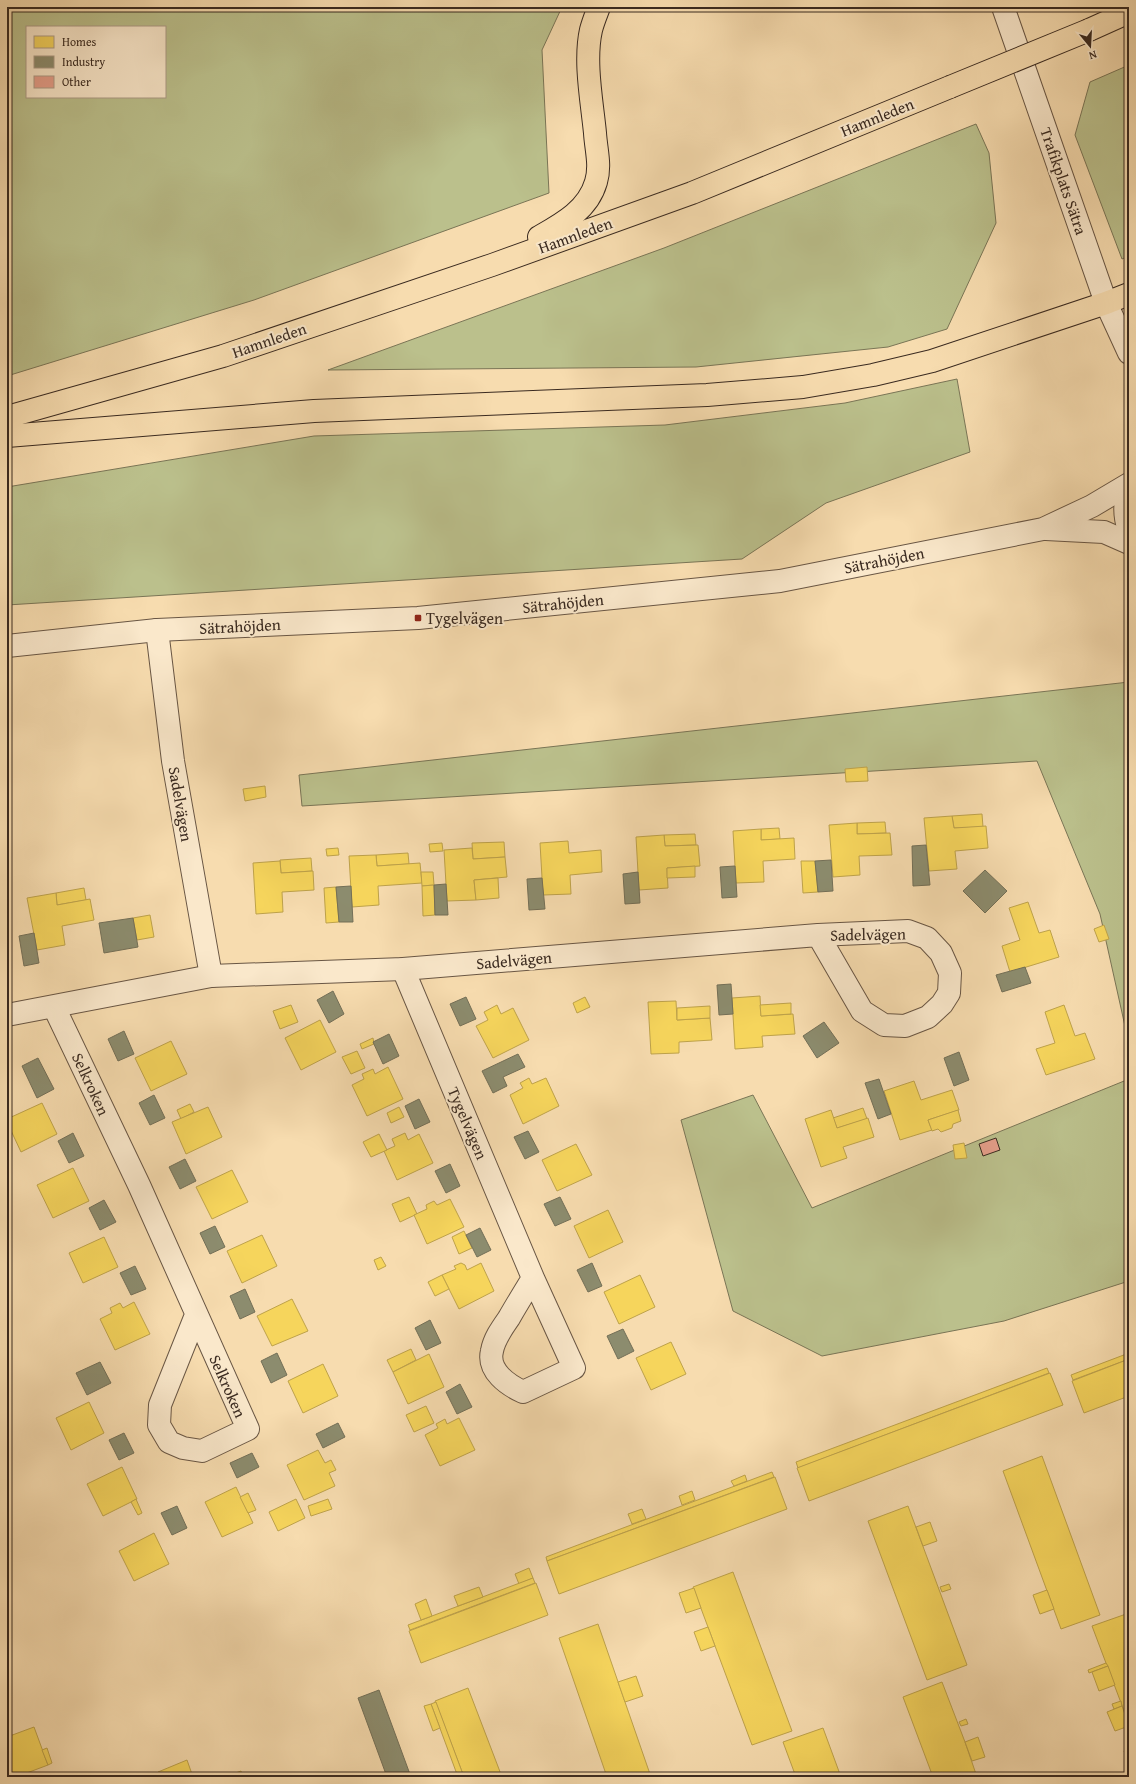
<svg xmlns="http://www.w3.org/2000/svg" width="1136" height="1784" font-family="'Gentium Book Plus',serif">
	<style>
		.green { fill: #bbc08c; stroke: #7a7556; fill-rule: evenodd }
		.homes { fill: #f6d55c; stroke: #bea24a }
		.industry { fill: #8c8c6e; stroke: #736f57 }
		.building { fill: #e69f8b; stroke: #3a2a20 }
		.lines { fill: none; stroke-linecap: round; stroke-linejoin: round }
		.minor-casing { stroke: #695644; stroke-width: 24 }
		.major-casing { stroke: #3a2a20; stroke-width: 24 }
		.minor { stroke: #fae8cb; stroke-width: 22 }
		.major { stroke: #f7dcaf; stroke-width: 22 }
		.major-bridge-casing { stroke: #3a2a20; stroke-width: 24; stroke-linecap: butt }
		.major-bridge { stroke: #f7dcaf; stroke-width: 22 }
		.poi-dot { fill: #8f2418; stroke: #fae8cb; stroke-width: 1.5 }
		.labels { text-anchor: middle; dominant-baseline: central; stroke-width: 4; stroke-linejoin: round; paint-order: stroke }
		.street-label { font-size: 16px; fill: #3a2a20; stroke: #fae8cb }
		.poi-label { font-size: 16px; fill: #3a2a20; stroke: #fae8cb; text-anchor: start }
	</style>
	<rect width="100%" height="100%" fill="#f7dcaf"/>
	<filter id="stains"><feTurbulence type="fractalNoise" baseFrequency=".005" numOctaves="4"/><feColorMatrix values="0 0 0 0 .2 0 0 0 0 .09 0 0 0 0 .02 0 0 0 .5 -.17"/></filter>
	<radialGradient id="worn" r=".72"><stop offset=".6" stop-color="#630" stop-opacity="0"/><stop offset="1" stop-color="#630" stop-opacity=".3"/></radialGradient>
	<g class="green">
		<path d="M7,7H562L542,50L549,193L254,300L7,376ZM27,27H165V97H27Z"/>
		<path d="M1129,65V256L1122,259L1075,135L1090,82Z"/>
		<path d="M976,124L989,153L996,223L947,329L888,347L696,367L328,370L664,248Z"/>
		<path d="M957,379L970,452L826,503L742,559L7,605V487L314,436L665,425L845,403Z"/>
		<path d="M1129,682V1044L1100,914L1037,761L302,806L299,775Z"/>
		<path d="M1129,1079V1281L1004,1321L822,1356L733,1311L681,1120L753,1095L812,1208Z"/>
	</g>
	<g class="homes">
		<path d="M867,767L868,781L846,782L845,769Z"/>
		<path d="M265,786L266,797L245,801L243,789Z"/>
		<path d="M982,814L983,827L954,828L952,816Z"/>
		<path d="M952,816L954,828L986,826L988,848L955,851L957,869L929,871L924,818Z"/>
		<path d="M885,822L886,833L857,834V823Z"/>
		<path d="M857,823V834L890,833L892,855L859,856L860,875L833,877L829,825Z"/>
		<path d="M779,828L780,839L761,840V829Z"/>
		<path d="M761,829V840L794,838L795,859L763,861L764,882L736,883L733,831Z"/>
		<path d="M695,834L696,845L665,846L664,835Z"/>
		<path d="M664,835L665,846L698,845L700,866L667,868L668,888L639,890L636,837Z"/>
		<path d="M568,841L569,853L601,850L602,872L570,875L571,894L543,895L540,843Z"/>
		<path d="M504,842L505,857L473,859L472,843Z"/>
		<path d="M442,843L443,851L430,852L429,844Z"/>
		<path d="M338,848L339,855L327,856L326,849Z"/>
		<path d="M472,848L473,859L505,857L507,877L474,880L476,900L447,901L444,850Z"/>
		<path d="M408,853L409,864L377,866L376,855Z"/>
		<path d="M376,855L377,866L420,863L422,883L378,886L379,905L352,907L349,856Z"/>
		<path d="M311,858L312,871L281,873L280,860Z"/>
		<path d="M280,861L281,873L313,871L314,890L282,892L283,912L256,914L253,863Z"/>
		<path d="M801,861H815L818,892L803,893Z"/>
		<path d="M695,866V877L667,878V868Z"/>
		<path d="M421,872H433L434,885L422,886Z"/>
		<path d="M498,878L499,898L476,900L474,880Z"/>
		<path d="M434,885L435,915L423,916L422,886Z"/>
		<path d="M336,887L339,922L326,923L324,888Z"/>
		<path d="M84,888L86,900L57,905L56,893Z"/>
		<path d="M56,893L57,905L90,899L94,920L62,926L65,945L37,950L27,898Z"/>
		<path d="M1028,902L1039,933L1050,930L1059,957L1010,972L1002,946L1020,940L1009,908Z"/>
		<path d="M150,915L154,937L137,940L133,918Z"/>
		<path d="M1104,925L1109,939L1099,942L1094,929Z"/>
		<path d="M760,996L761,1016L793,1014L795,1034L762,1036L763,1047L735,1049L732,998Z"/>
		<path d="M585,997L590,1007L577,1013L573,1003Z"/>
		<path d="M676,1001L677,1020L710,1018L712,1040L679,1042V1053L651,1054L648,1002Z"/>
		<path d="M791,1003V1014L761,1016L760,1005Z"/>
		<path d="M291,1005L298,1022L280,1029L273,1011Z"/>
		<path d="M497,1005L501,1014L513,1008L529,1040L493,1058L476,1026L488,1020L484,1012Z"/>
		<path d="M1064,1005L1075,1036L1085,1033L1095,1059L1046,1075L1036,1049L1055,1043L1045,1012Z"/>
		<path d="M710,1006V1018L677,1020V1008Z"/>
		<path d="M320,1020L336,1052L301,1070L285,1038Z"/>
		<path d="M373,1038L374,1044L362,1049L360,1044Z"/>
		<path d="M171,1041L187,1074L151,1091L135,1058Z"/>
		<path d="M357,1051L365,1068L351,1074L342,1057Z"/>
		<path d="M388,1067L403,1099L367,1116L352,1085L364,1079L362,1074L373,1069L375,1074Z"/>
		<path d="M529,1078L532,1084L546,1078L559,1106L523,1124L510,1095L523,1088L520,1083Z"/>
		<path d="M914,1081L921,1100L952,1090L959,1110L928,1120L932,1130L900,1140L884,1091Z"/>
		<path d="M42,1103L57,1134L21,1152L7,1122V1119Z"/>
		<path d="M190,1104L194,1112L181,1119L177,1110Z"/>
		<path d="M208,1107L222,1137L186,1154L172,1122Z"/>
		<path d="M399,1107L404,1117L391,1123L387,1113Z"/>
		<path d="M863,1108L867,1119L837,1128L833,1118Z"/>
		<path d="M831,1110L837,1128L868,1118L874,1137L843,1147L847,1158L821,1167L805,1119Z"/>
		<path d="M958,1110L961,1121L953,1124L952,1128L941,1132L938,1129L932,1131L928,1120Z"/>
		<path d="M405,1133L408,1140L419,1134L433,1163L397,1180L384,1151L395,1146L392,1139Z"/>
		<path d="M379,1134L387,1150L371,1157L363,1142Z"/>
		<path d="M964,1143L967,1158L955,1159L953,1145Z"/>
		<path d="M576,1144L592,1175L557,1191L542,1160Z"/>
		<path d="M73,1168L89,1201L53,1218L37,1185Z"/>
		<path d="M232,1170L248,1202L212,1219L196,1187Z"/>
		<path d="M409,1197L417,1214L400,1222L392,1204Z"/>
		<path d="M450,1199L464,1227L427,1244L414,1215L427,1209L426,1205L434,1201L437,1205Z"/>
		<path d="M608,1210L623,1242L589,1258L574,1226Z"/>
		<path d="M464,1231L472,1248L459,1254L452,1237Z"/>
		<path d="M262,1235L277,1266L242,1283L227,1251Z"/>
		<path d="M104,1237L118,1267L83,1283L69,1253Z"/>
		<path d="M381,1257L386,1266L378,1270L374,1260Z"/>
		<path d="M461,1263L465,1265L467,1270L481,1263L494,1291L459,1309L442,1275L456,1269L454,1266Z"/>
		<path d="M442,1275L449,1289L435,1296L428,1282Z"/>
		<path d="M640,1275L655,1307L619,1324L604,1292Z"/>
		<path d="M292,1299L308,1331L272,1346L257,1316Z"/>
		<path d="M134,1302L150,1334L115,1350L100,1319L112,1313L110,1308L120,1303L123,1308Z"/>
		<path d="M671,1342L686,1374L651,1390L636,1358Z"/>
		<path d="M411,1349L416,1360L393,1372L387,1360Z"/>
		<path d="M1129,1353V1359L1073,1380L1071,1375Z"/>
		<path d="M429,1354L444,1387L408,1404L393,1372Z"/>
		<path d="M1129,1359V1396L1084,1413L1072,1381Z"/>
		<path d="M323,1364L338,1396L303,1413L288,1381Z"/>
		<path d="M1047,1368L1049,1373L798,1468L796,1462Z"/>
		<path d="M1050,1373L1063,1405L809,1501L797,1468Z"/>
		<path d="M89,1402L104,1433L71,1450L56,1418Z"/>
		<path d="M426,1406L434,1423L414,1432L406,1415Z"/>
		<path d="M459,1418L475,1450L440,1466L425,1435L438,1428L436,1424L445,1419L447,1424Z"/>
		<path d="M318,1450L325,1463L331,1460L336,1470L329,1473L335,1486L304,1500L287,1465Z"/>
		<path d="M1042,1456L1100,1615L1061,1629L1003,1471Z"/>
		<path d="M122,1467L137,1499L103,1516L87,1484Z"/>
		<path d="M772,1472L774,1477L547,1561L546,1557Z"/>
		<path d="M745,1475L747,1481L734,1486L731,1481Z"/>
		<path d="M775,1477L787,1509L559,1594L547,1561Z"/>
		<path d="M236,1487L253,1523L222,1537L205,1502Z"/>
		<path d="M692,1491L695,1500L682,1505L679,1496Z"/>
		<path d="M248,1493L256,1510L248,1513L240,1497Z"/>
		<path d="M136,1499L142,1513L138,1515L131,1502Z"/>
		<path d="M296,1499L305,1518L278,1531L269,1512Z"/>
		<path d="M328,1499L332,1509L311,1516L308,1506Z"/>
		<path d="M908,1506L967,1665L927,1680L868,1521Z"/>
		<path d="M642,1509L646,1519L632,1524L628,1514Z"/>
		<path d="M930,1522L937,1541L923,1546L916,1527Z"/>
		<path d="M154,1533L169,1564L134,1581L119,1551Z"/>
		<path d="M529,1568L533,1578L519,1584L515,1574Z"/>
		<path d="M733,1572L792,1731L752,1745L693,1587Z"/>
		<path d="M533,1578L535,1583L410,1630L408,1625Z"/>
		<path d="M536,1583L548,1615L421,1663L409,1631Z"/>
		<path d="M949,1584L951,1589L942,1592L940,1587Z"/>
		<path d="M479,1587L483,1597L458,1606L454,1596Z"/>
		<path d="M694,1588L701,1608L686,1613L679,1593Z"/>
		<path d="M1047,1590L1054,1609L1040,1614L1033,1595Z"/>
		<path d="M426,1599L432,1616L421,1620L415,1604Z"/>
		<path d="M1129,1613V1724L1092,1626Z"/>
		<path d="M598,1624L625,1702L651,1777H607L559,1638Z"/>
		<path d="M708,1627L715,1646L701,1651L694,1632Z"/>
		<path d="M1106,1663L1108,1666L1089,1673L1088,1670Z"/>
		<path d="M1108,1666L1115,1685L1099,1691L1092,1672Z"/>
		<path d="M636,1676L643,1696L625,1702L618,1682Z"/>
		<path d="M942,1682L965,1742L977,1777H933L903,1697Z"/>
		<path d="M468,1688L502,1777H464L435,1701Z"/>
		<path d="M1121,1701L1122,1706L1114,1709L1112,1704Z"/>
		<path d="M436,1702L464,1777H458L431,1704Z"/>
		<path d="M431,1704L440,1728L433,1731L424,1706Z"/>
		<path d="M1122,1706L1129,1726L1115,1731L1107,1712Z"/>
		<path d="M966,1719L968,1724L961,1726L959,1722Z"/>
		<path d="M34,1727L48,1765L16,1777H7V1737Z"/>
		<path d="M823,1728L841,1777H796L783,1742Z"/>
		<path d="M978,1737L985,1757L972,1761L965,1742Z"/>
		<path d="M47,1748L52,1763L48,1765L42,1750Z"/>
		<path d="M1129,1749V1765L1124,1751Z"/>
		<path d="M187,1760L193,1777H160L158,1772Z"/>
		<path d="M241,1771L243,1777H231L230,1775Z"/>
	</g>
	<g class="industry">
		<path d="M926,845L930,885L913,886L912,846Z"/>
		<path d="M831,860L833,891L818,892L815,861Z"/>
		<path d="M735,866L737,897L722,898L720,867Z"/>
		<path d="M985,870L1007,891L985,913L963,891Z"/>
		<path d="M638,872L640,903L625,904L623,874Z"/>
		<path d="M542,878L545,909L529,910L527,879Z"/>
		<path d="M446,884L448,915H435L434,885Z"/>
		<path d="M351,886L353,922H339L336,887Z"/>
		<path d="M133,918L138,947L104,953L99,923Z"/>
		<path d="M34,933L39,963L24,966L19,936Z"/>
		<path d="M1025,967L1031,983L1002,992L996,975Z"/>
		<path d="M731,984L733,1014L719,1015L717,985Z"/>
		<path d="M333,991L344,1014L329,1023L317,1000Z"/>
		<path d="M466,997L476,1019L460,1026L450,1004Z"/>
		<path d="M824,1022L839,1043L817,1058L803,1036Z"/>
		<path d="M124,1031L134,1054L118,1061L108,1039Z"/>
		<path d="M389,1034L399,1056L383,1064L373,1042Z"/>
		<path d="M7,1046L11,1064H7Z"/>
		<path d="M959,1052L969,1080L954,1086L944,1058Z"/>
		<path d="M518,1054L525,1067L503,1077L507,1086L493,1093L482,1071Z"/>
		<path d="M38,1058L54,1089L37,1098L22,1066Z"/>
		<path d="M879,1079L891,1114L878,1119L865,1083Z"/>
		<path d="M154,1095L165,1118L150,1125L139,1103Z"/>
		<path d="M419,1099L430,1122L415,1129L405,1106Z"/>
		<path d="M528,1131L539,1152L525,1159L514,1137Z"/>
		<path d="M73,1133L84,1156L69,1163L58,1141Z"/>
		<path d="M185,1159L196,1181L180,1189L169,1167Z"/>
		<path d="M450,1164L460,1186L446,1193L435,1171Z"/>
		<path d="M560,1197L571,1219L555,1226L544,1204Z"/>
		<path d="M104,1200L116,1222L100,1230L89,1208Z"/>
		<path d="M215,1226L225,1247L210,1254L200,1233Z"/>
		<path d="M480,1228L491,1250L477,1257L466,1235Z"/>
		<path d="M592,1263L602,1286L588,1292L577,1270Z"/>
		<path d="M135,1266L146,1289L131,1295L120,1273Z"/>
		<path d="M245,1289L255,1312L240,1319L230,1296Z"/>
		<path d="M430,1320L441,1343L426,1350L415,1328Z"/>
		<path d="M623,1329L634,1351L618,1359L607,1336Z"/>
		<path d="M277,1353L287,1375L271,1383L261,1361Z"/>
		<path d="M100,1362L111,1383L87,1395L76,1373Z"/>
		<path d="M460,1384L472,1407L457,1414L446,1392Z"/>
		<path d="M338,1423L345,1437L323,1448L316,1434Z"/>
		<path d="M124,1433L134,1453L119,1460L109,1440Z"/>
		<path d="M252,1453L259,1467L237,1478L230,1463Z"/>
		<path d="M177,1506L187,1528L172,1535L161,1513Z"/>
		<path d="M379,1690L411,1777H387L358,1698Z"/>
	</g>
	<path class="building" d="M996,1138L1000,1150L983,1156L979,1144Z"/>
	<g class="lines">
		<defs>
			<g id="minor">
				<path d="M1003,7L1106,303L1129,353"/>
				<path d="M1129,487C1124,503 1124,515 1129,531"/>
				<path d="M1046,529L1104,532L1129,543"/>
				<path d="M157,630L173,761L211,976"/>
				<path d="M7,646L157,630L418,618L780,581L1043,529L1092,506L1129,484"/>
				<path d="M403,969L533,1278L574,1368L523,1392C508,1385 487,1371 492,1351C494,1339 502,1328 509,1318C517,1304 525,1291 533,1278"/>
				<path d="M54,1007L139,1185L248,1429L202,1451L183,1448L169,1442L159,1425L160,1405L196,1315"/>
				<path d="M7,1015L211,976L403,969L818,935L908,931L927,938L941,953L950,973L949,993L942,1004L928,1017L905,1026L884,1025L862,1011L818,935"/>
			</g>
			<g id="major">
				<path d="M1089,30L1129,12"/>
				<path d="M539,237C562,224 588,210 596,182C601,165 596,150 595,133C592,102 584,61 591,30C593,22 596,15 599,7"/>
				<path d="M7,417L223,356L492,265L692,193L950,87"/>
				<path d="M7,436L314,411L707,395L803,387L873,375L932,361L1106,303L1129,294"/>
			</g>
		</defs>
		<use href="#minor" class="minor-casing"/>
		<use href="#major" class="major-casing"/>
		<use href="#minor" class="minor"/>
		<use href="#major" class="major"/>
		<defs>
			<path id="major-bridge" d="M950,87L1089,30"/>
		</defs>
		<use href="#major-bridge" class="major-bridge-casing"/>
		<use href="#major-bridge" class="major-bridge"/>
	</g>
	<rect class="poi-dot" x="414" y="614" width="8" height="8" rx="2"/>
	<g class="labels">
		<g class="street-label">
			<text transform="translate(877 117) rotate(-22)">Hamnleden</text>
			<text transform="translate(1064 181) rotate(71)">Trafikplats Sätra</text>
			<text transform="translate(575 235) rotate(-20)">Hamnleden</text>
			<text transform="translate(269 340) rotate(-19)">Hamnleden</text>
			<text transform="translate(884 560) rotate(-11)">Sätrahöjden</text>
			<text transform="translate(563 603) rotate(-6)">Sätrahöjden</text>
			<text transform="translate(240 626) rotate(-3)">Sätrahöjden</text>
			<text transform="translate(181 804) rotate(80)">Sadelvägen</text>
			<text transform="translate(868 934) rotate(-1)">Sadelvägen</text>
			<text transform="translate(514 960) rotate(-5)">Sadelvägen</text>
			<text transform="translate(91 1084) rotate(65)">Selkroken</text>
			<text transform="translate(468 1123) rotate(67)">Tygelvägen</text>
			<text transform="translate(228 1386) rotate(66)">Selkroken</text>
		</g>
		<g class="poi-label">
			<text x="426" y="618">Tygelvägen</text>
		</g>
	</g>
	<rect width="1136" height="1784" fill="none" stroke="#f7dcaf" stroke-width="24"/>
	<rect x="8" y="8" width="1120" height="1768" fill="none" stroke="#3a2a20" stroke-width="2"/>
	<rect x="12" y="12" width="1112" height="1760" fill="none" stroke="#3a2a20"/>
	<rect x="26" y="26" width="140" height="72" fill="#fae8cb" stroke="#ad9c87"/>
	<rect x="34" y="36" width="20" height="12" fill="#f6d55c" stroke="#ad9c87"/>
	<text x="62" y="46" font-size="12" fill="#3a2a20">Homes</text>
	<rect x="34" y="56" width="20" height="12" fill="#8c8c6e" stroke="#ad9c87"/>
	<text x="62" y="66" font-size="12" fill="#3a2a20">Industry</text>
	<rect x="34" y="76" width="20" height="12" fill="#e69f8b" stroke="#ad9c87"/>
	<text x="62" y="86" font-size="12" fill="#3a2a20">Other</text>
	<g transform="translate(1090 46) rotate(162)" stroke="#fae8cb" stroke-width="3" paint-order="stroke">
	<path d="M0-3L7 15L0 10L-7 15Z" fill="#3a2a20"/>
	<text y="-6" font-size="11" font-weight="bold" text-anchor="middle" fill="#3a2a20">N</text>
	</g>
	<rect width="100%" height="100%" filter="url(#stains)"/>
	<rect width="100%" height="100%" fill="url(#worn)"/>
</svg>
